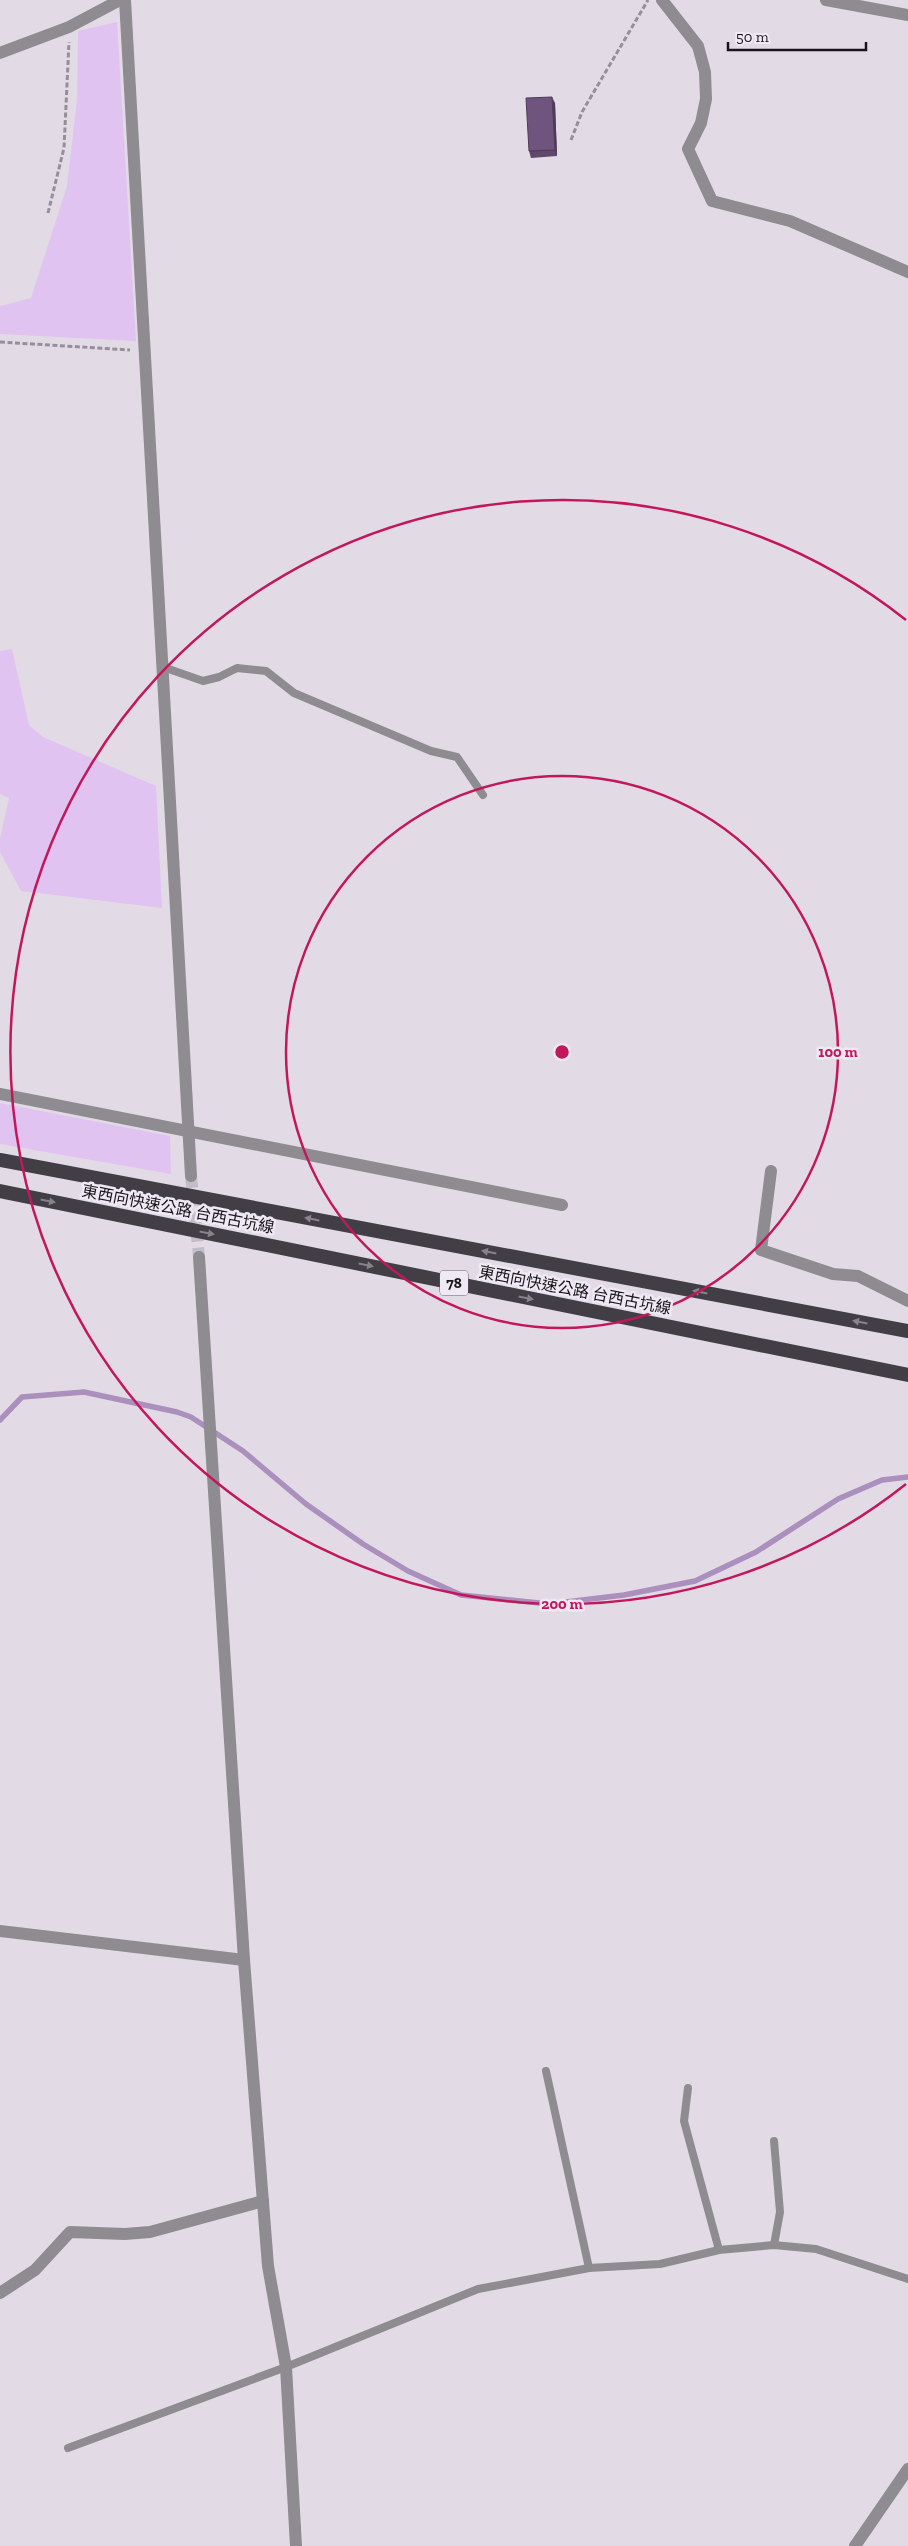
<svg xmlns="http://www.w3.org/2000/svg" width="908" height="2546" font-family="'Zilla Slab','Noto Sans TC',serif">
	<style>
		.green { fill: #e0c3f1 }
		.lines { fill: none; stroke-linecap: round; stroke-linejoin: round }
		.stream { stroke: #ab8fbd; stroke-width: 5.5 }
		.minor-tunnel { stroke: #c4bdc7; stroke-width: 12; stroke-dasharray: 12 6; stroke-linecap: butt }
		.path { stroke: #959098; stroke-width: 3; stroke-dasharray: 5 2.5; stroke-linecap: butt }
		.service { stroke: #8e8c90; stroke-width: 8 }
		.minor { stroke: #8e8c90; stroke-width: 12 }
		.tertiary { stroke: #8e8c90; stroke-width: 12 }
		.trunk-bridge { stroke: #423e46; stroke-width: 14 }
		.wall { fill: #5f486c }
		.shaded-wall { fill: #4e3b58 }
		.building { fill: #6f547e; stroke: #4e3b58 }
		.oneway { fill: #87828b }
		.ring { fill: none; stroke: #c2185b; stroke-width: 2.5 }
		.labels { text-anchor: middle; dominant-baseline: central; stroke-width: 5; stroke-linejoin: round; paint-order: stroke }
		.shield { fill: #efe9f3; stroke: #58555a; stroke-width: 1 }
		.shield-label { font-size: 15px; font-weight: bold; fill: #171519 }
		.street-label { font-size: 16px; fill: #171519; stroke: #efe9f3 }
		.centre { fill: #c2185b; stroke: #efe9f3; stroke-width: 2.5 }
		.ring-label { font-size: 15px; text-anchor: middle; font-weight: bold; fill: #c2185b; stroke: #efe9f3; stroke-width: 5; stroke-linejoin: round; paint-order: stroke }
	</style>
	<rect width="100%" height="100%" fill="#e2dbe6"/>
	<g class="green">
		<path d="M117,22L136,341L0,334V306L31,298L67,186L77,99L78,31Z"/>
		<path d="M12,649L29,725L43,737L156,786L162,908L21,891L0,852V839L9,798L0,794V651Z"/>
		<path d="M0,1103L170,1136L171,1174L0,1144Z"/>
	</g>
	<g class="lines">
		<path class="stream" d="M0,1420L22,1397L84,1392L177,1412L191,1417L243,1451L306,1504L363,1544L408,1571L461,1595L549,1604L624,1595L695,1581L756,1552L838,1499L882,1480L908,1477"/>
		<path class="minor-tunnel" d="M191,1176L199,1257"/>
		<g class="path">
			<path d="M571,140L582,112L648,0"/>
			<path d="M48,213L64,148L69,42"/>
			<path d="M0,342L130,350"/>
		</g>
		<g class="service">
			<path d="M163,667L203,681L219,677L237,668L266,671L294,693L431,751L457,757L483,795"/>
			<path d="M546,2071L589,2268"/>
			<path d="M688,2088L684,2121L719,2250"/>
			<path d="M774,2141L780,2212L774,2245"/>
			<path d="M68,2448L286,2367L478,2289L589,2268L660,2264L719,2250L774,2245L816,2249L908,2279"/>
		</g>
		<g class="minor">
			<path d="M125,0L191,1176"/>
			<path d="M662,0L698,46L705,72L706,99L701,123L688,149L712,201L790,221L908,272"/>
			<path d="M0,1094L562,1205"/>
			<path d="M771,1171L761,1250L833,1274L858,1276L908,1301"/>
			<path d="M199,1257L244,1960L268,2266L286,2367L296,2546"/>
			<path d="M0,1931L244,1960"/>
			<path d="M0,2293L35,2270L70,2232L125,2234L150,2232L263,2201"/>
		</g>
		<g class="tertiary">
			<path d="M826,0L908,15"/>
			<path d="M0,53L69,27L120,0"/>
			<path d="M855,2546L908,2469"/>
		</g>
		<g class="trunk-bridge">
			<path d="M0,1160L908,1331"/>
			<path d="M0,1191L908,1375"/>
		</g>
	</g>
	<path class="wall" d="M555,103L557,156L531,158L529,151Z"/>
	<path class="shaded-wall" d="M552,97L555,103L557,156L555,150Z"/>
	<path class="building" d="M552,97L555,150L529,151L526,98Z"/>
	<defs><path id="oneway-solid" d="M-6-.8H1V-3.2L6.5 0L1 3.2V.8H-6Z" transform="scale(1.25)"/></defs>
	<g class="oneway">
		<use href="#oneway-solid" transform="translate(48 1201) rotate(11)"/>
		<use href="#oneway-solid" transform="translate(312 1219) rotate(-169)"/>
		<use href="#oneway-solid" transform="translate(207 1233) rotate(11)"/>
		<use href="#oneway-solid" transform="translate(489 1252) rotate(-169)"/>
		<use href="#oneway-solid" transform="translate(366 1265) rotate(11)"/>
		<use href="#oneway-solid" transform="translate(700 1292) rotate(-169)"/>
		<use href="#oneway-solid" transform="translate(526 1298) rotate(11)"/>
		<use href="#oneway-solid" transform="translate(860 1322) rotate(-169)"/>
	</g>
	<g class="ring">
		<circle cx="562" cy="1052" r="276"/>
		<path d="M906 1484A552 552 0 1 1 906 620"/>
	</g>
	<g class="labels">
		<rect class="shield" x="440" y="1270.5" width="28" height="25" rx="4"/>
		<g class="shield-label">
			<text x="454" y="1283">78</text>
		</g>
		<g class="street-label">
			<text transform="translate(178 1209) rotate(11)">東西向快速公路 台西古坑線</text>
			<text transform="translate(575 1290) rotate(11)">東西向快速公路 台西古坑線</text>
		</g>
	</g>
	<circle cx="562" cy="1052" r="8" class="centre"/>
	<g class="ring-label">
		<text x="838" y="1057">100 m</text>
		<text x="562" y="1609">200 m</text>
	</g>
	<path d="M728 42v8h138v-8" fill="none" stroke="#171519" stroke-width="2.5"/>
	<text x="736" y="42" font-size="15" fill="#171519" stroke="#efe9f3" stroke-width="4" paint-order="stroke">50 m</text>
</svg>
